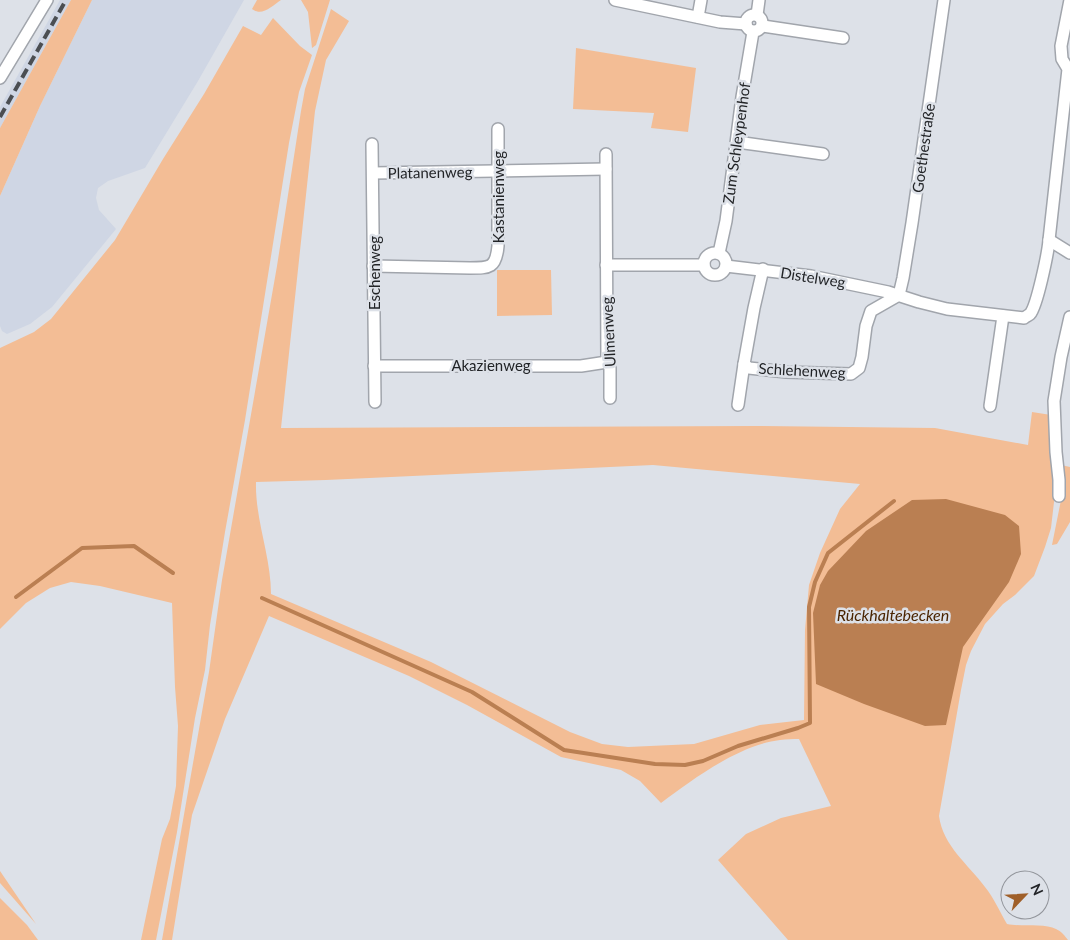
<svg xmlns="http://www.w3.org/2000/svg" width="1070" height="940" font-family="Lato,sans-serif">
	<style>
		.built { fill: #cfd6e4 }
		.green { fill: #f3bd95; fill-rule: evenodd }
		.water { fill: #ba7f52 }
		.lines { fill: none; stroke-linecap: round; stroke-linejoin: round }
		.stream { stroke: #ba7f52; stroke-width: 4 }
		.street-casing { stroke: #a1a5ac; stroke-width: 14 }
		.street { stroke: #fff; stroke-width: 11 }
		.rail { stroke: #4b4e52; stroke-width: 4; stroke-dasharray: 10 5; stroke-linecap: butt }
		.labels { text-anchor: middle; dominant-baseline: central; stroke-width: 5; stroke-linejoin: round; paint-order: stroke }
		.street-label { font-size: 15px; fill: #222427; stroke: #dde1e8 }
		.water-label { font-size: 16px; font-style: italic; fill: #4a2400; stroke: #dde1e8 }
	</style>
	<rect width="100%" height="100%" fill="#dde1e8"/>
	<g class="built">
		<path d="M60,0H71L0,128V107Z"/>
		<path d="M92,0H244L198,81L145,168L108,181L98,188L96,198L99,210L116,229L52,307L30,324L7,334L2,331L0,326V196L40,106Z"/>
	</g>
	<g class="green">
		<path d="M71,0H92L40,106L0,196V128Z"/>
		<path d="M257,0H281C272,6 262,17 252,9Z"/>
		<path d="M301,0H330L316,45L312,48L308,12Z"/>
		<path d="M331,9L349,21L326,60L315,111L281,428L753,426L935,428L1028,445L1032,412L1051,415L1056,485L1051,528L1045,547L1034,576L1015,595L1003,604L985,624L971,651L966,665L961,690L939,816C943,846 968,864 985,887C994,898 1000,912 1007,924C1021,927 1045,923 1056,929C1061,931 1065,936 1068,940H788L718,860L746,834L781,818L831,806L799,739C793,739 786,739 780,740C739,745 693,779 661,803L640,781L621,770L561,757L467,705L409,676L269,616L225,719L192,815L172,940H162L209,672L222,580L277,266L301,111L305,89ZM653,465L860,484L840,509L820,553L809,585L805,630L804,720L760,725L694,744L628,747L602,744L570,732L431,662L271,594C271,556 255,520 256,482L326,480Z"/>
		<path d="M273,18L300,46L312,55L299,92L289,143L245,420L225,532L210,625L205,670L195,718L177,832L156,940H141L162,839L170,819L176,786L178,726L175,687L172,603L100,586L71,582L50,588L26,603L0,629V348L34,332L51,319L115,240L163,159L204,94L243,26L261,35Z"/>
		<path d="M576,48L696,68L688,132L651,128L654,113L573,109Z"/>
		<path d="M497,270H551L552,315L497,316Z"/>
		<path d="M1061,465L1070,467V522L1057,544L1052,545L1063,490Z"/>
		<path d="M0,871L36,924L0,883Z"/>
		<path d="M0,898L27,925L38,940H0Z"/>
	</g>
	<path class="water" d="M946,499L1005,515L1019,526L1021,554L1009,582L963,647L946,725L925,726L864,704L816,684L813,613L820,585L828,571L866,531L912,500Z"/>
	<g class="lines">
		<g class="stream">
			<path d="M16,597L82,548L134,546L173,573"/>
			<path d="M262,598L472,692L564,750L655,764L685,765L703,761L738,746L798,728L810,723L809,607L815,582L828,553L894,501"/>
		</g>
		<defs>
			<g id="street">
				<path d="M615,0L720,22L746,24"/>
				<circle cx="754" cy="23" r="8"/>
				<path d="M757,15L759,0"/>
				<path d="M698,17L701,0"/>
				<path d="M763,26L843,38"/>
				<path d="M0,78L47,0"/>
				<path d="M737,142L823,154"/>
				<path d="M372,144L375,402"/>
				<path d="M606,154L607,362L610,368V398"/>
				<path d="M373,173L606,169"/>
				<path d="M1049,240L1070,253"/>
				<path d="M719,253L726,221L742,97L753,32"/>
				<circle cx="715" cy="264" r="11"/>
				<path d="M606,265H704"/>
				<path d="M373,266L470,268C490,268 496,268 498,246V129"/>
				<path d="M726,266L811,276L888,292L919,302L947,309L1024,318C1025,317 1029,315 1030,314C1037,306 1048,253 1049,240L1068,69L1062,59L1061,46L1070,0"/>
				<path d="M763,269L754,308L744,364L749,368L786,372L851,374L859,368L862,357L866,326L871,311L899,295"/>
				<path d="M899,295L903,278L912,223L944,0"/>
				<path d="M374,366H581L607,362"/>
				<path d="M738,405L744,364"/>
				<path d="M990,406L1003,316"/>
				<path d="M1059,496V480L1056,452L1054,401L1061,357L1070,317"/>
			</g>
		</defs>
		<use href="#street" class="street-casing"/>
		<use href="#street" class="street"/>
		<path class="rail" d="M0,117L66,0"/>
	</g>
	<g class="labels">
		<g class="street-label">
			<text transform="translate(736 143) rotate(-82)">Zum Schleypenhof</text>
			<text transform="translate(923 148) rotate(-82)">Goethestraße</text>
			<text transform="translate(430 172) rotate(-1)">Platanenweg</text>
			<text transform="translate(498 197) rotate(-90)">Kastanienweg</text>
			<text transform="translate(374 273) rotate(-90)">Eschenweg</text>
			<text transform="translate(813 277) rotate(9)">Distelweg</text>
			<text transform="translate(608 332) rotate(-93)">Ulmenweg</text>
			<text x="491" y="365">Akazienweg</text>
			<text transform="translate(802 370) rotate(3)">Schlehenweg</text>
		</g>
		<g class="water-label">
			<text x="893" y="614">Rückhaltebecken</text>
		</g>
	</g>
	<g transform="translate(1025 895) rotate(65)"><circle r="24" fill="#dde1e8" stroke="#92959b"/>
	<path d="M0-4L9 19L0 12L-9 19Z" fill="#9f5f29"/>
	<text y="-8" font-size="14" font-weight="bold" text-anchor="middle" fill="#222427">N</text>
	</g>
</svg>
